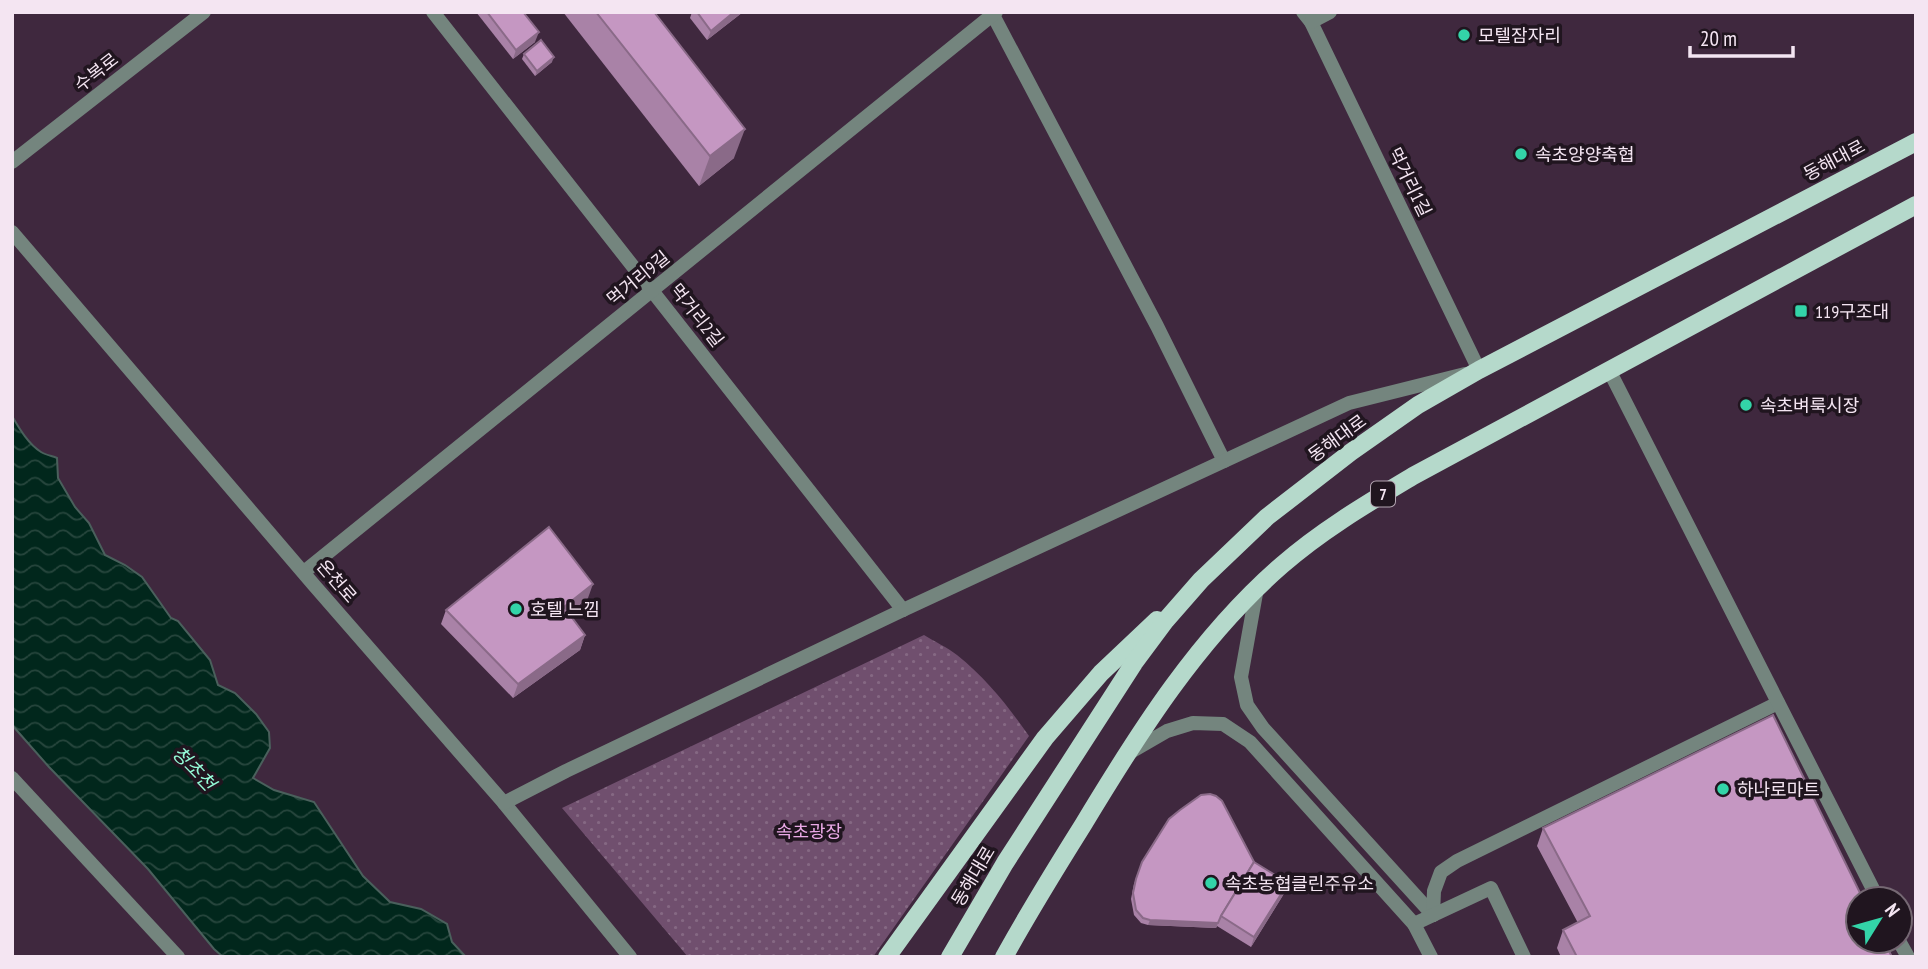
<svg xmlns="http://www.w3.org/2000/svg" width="1928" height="969" font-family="'PT Sans Narrow','Noto Sans KR',sans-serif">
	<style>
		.grass { fill: url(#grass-dots) }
		.water { fill: url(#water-waves); stroke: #4a605c; stroke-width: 2 }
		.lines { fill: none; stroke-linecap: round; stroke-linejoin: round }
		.service { stroke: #74857e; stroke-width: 14 }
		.minor { stroke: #74857e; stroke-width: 14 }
		.tertiary { stroke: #74857e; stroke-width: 14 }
		.primary { stroke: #b5d9cb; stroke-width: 18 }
		.wall { fill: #a982a7 }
		.shaded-wall { fill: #8a6a88 }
		.building { fill: #c597c2; stroke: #8a6a88; stroke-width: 2 }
		.poi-dot { fill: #33d4a8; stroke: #20151f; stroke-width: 2.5 }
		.labels { text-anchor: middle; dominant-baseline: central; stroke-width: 7; stroke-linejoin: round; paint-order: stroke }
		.shield { fill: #20151f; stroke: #b4a7b3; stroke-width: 2 }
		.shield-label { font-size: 16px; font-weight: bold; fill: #f4e5f2 }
		.poi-label { font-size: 18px; fill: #f4e5f2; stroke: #20151f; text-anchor: start }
		.street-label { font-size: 18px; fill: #f4e5f2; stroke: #20151f }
		.park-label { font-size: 18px; fill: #ebaae7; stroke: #20151f }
		.water-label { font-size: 19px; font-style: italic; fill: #95fcd8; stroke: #20151f }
	</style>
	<defs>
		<pattern id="grass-dots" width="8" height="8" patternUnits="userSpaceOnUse" patternTransform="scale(1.75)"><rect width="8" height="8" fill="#704f6e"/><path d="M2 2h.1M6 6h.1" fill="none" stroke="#856883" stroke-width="1.8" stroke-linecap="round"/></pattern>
		<pattern id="water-waves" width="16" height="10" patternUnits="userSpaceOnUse" patternTransform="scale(1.75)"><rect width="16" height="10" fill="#01271c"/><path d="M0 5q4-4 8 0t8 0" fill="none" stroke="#27463d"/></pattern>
	</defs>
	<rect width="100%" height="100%" fill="#3f283e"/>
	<path class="grass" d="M924,635C935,642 947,647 957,655C986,678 1008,706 1029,736L873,957H688L562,808Z"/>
	<path class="water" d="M12,416C19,428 28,444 41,452C46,455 52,456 57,458L58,478L75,507L89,523L105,555L125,565L142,577L171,618L178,621L210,660L218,685L235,693L256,714L269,732L270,748L253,778L274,790L314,802L363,876L390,902L421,909L447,924L452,942L466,957H223L214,949L148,869L49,767L12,725Z"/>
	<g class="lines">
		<g class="service">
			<path d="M1257,588L1241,677L1247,705L1263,728L1433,915"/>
			<path d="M1129,753L1167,731L1193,723L1223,724L1250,742L1414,924"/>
			<path d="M12,778L178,957"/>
			<path d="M1433,915L1434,891L1441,872L1457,861L1778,703"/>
			<path d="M1431,957L1414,924L1491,888L1524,957"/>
		</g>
		<g class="minor">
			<path d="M433,12L903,610"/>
			<path d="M1303,12L1311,22L1479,370"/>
			<path d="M993,15L1157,326L1224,461"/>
			<path d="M1311,22L1330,12"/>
			<path d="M1609,370L1878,899"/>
			<path d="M304,572L996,12"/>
			<path d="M1899,941L1908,957"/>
		</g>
		<g class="tertiary">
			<path d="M12,162L204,12"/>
			<path d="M12,232L313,584L504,803L630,957"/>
			<path d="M504,803L566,771L903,610L1349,403L1465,374"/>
		</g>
		<g class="primary">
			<path d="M887,957L1045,738L1101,673L1157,620"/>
			<path d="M950,957L1005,863L1134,663L1166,620L1201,580L1267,517L1351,452L1418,405L1479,370L1916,142"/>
			<path d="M1004,957C1029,912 1056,868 1083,825C1139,732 1199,637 1282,565C1322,530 1368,503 1413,476L1916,205"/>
		</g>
	</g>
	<g class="wall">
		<path d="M476,12H523L535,42L513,59Z"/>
		<path d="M563,12H654L734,158L699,186Z"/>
		<path d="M692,12H743L707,40L690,18Z"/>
		<path d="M524,54L552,62L535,76L522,59Z"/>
		<path d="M588,598L569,613L585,635L580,650L513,698L441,624L446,610Z"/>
		<path d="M1543,828L1892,957H1561L1557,948L1563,930L1578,923L1537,846Z"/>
		<path d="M1142,862H1254L1288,883L1285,892L1251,947L1217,926L1216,928L1148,925L1141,923L1134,915L1131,899L1134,884Z"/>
	</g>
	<g class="shaded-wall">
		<path d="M734,12H743L707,40L711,31Z"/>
		<path d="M539,32L535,42L513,59L516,50Z"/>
		<path d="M554,57L552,62L535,76L537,71Z"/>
		<path d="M745,129L734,158L699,186L710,156Z"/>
		<path d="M593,584L588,598L559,621L564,607Z"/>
		<path d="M585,635L580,650L513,698L518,684Z"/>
		<path d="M1288,883L1285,892L1251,947L1254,937Z"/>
		<path d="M1150,920L1219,921L1216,928L1148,925Z"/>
	</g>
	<g class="building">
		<path d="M487,12H523L539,32L516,50Z"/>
		<path d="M596,12H654L745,129L710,156Z"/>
		<path d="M697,12H734L711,31Z"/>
		<path d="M541,40L554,57L537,71L524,54Z"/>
		<path d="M549,527L593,584L564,607L585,635L518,684L446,610Z"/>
		<path d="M1773,715L1863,899H1858V941H1884L1892,957H1577L1563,930L1590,916L1543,828Z"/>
		<path d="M1210,794L1216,796L1222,801L1254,862L1221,916L1218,923L1150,920L1143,918L1136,910L1133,893L1136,879L1142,862L1169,819L1180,810L1201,795Z"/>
		<path d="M1254,862L1288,883L1254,937L1221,916Z"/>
	</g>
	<g class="poi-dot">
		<circle cx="1464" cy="35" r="7"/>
		<circle cx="1521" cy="154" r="7"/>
		<rect x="1794" y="304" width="14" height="14" rx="3.5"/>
		<circle cx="1746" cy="405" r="7"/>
		<circle cx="516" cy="609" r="7"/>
		<circle cx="1723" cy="789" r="7"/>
		<circle cx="1211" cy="883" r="7"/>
	</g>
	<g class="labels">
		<rect class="shield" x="1371" y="481.5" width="24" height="25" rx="5"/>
		<g class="shield-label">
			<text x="1383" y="494">7</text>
		</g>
		<g class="poi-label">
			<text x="1478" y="35">모텔잠자리</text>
			<text x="1535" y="154">속초양양축협</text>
			<text x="1815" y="311">119구조대</text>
			<text x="1760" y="405">속초벼룩시장</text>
			<text x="530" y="609">호텔 느낌</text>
			<text x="1737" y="789">하나로마트</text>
			<text x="1225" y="883">속초농협클린주유소</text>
		</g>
		<g class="street-label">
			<text transform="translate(96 72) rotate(-38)">수복로</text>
			<text transform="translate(1834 160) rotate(-28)">동해대로</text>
			<text transform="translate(1410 182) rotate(64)">먹거리1길</text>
			<text transform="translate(638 278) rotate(-39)">먹거리9길</text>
			<text transform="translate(697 315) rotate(52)">먹거리2길</text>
			<text transform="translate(1337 438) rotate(-36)">동해대로</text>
			<text transform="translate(337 581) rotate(49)">온천로</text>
			<text transform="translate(973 876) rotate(-59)">동해대로</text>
		</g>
		<g class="park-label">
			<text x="809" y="831">속초광장</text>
		</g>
		<g class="water-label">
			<text transform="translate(194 768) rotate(46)">청초천</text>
		</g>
	</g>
	<rect width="1928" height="969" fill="none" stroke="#f4e5f2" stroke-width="28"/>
	<g transform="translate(1879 920) rotate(53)"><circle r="33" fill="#20151f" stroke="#756873" stroke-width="2"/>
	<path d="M0-5L12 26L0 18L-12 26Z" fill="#33d4a8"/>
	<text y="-10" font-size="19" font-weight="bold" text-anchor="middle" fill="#f4e5f2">N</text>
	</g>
	<path d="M1690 46v10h103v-10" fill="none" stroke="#f4e5f2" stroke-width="3.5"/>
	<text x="1700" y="46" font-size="21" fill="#f4e5f2" stroke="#20151f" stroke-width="5" paint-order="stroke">20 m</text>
</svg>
